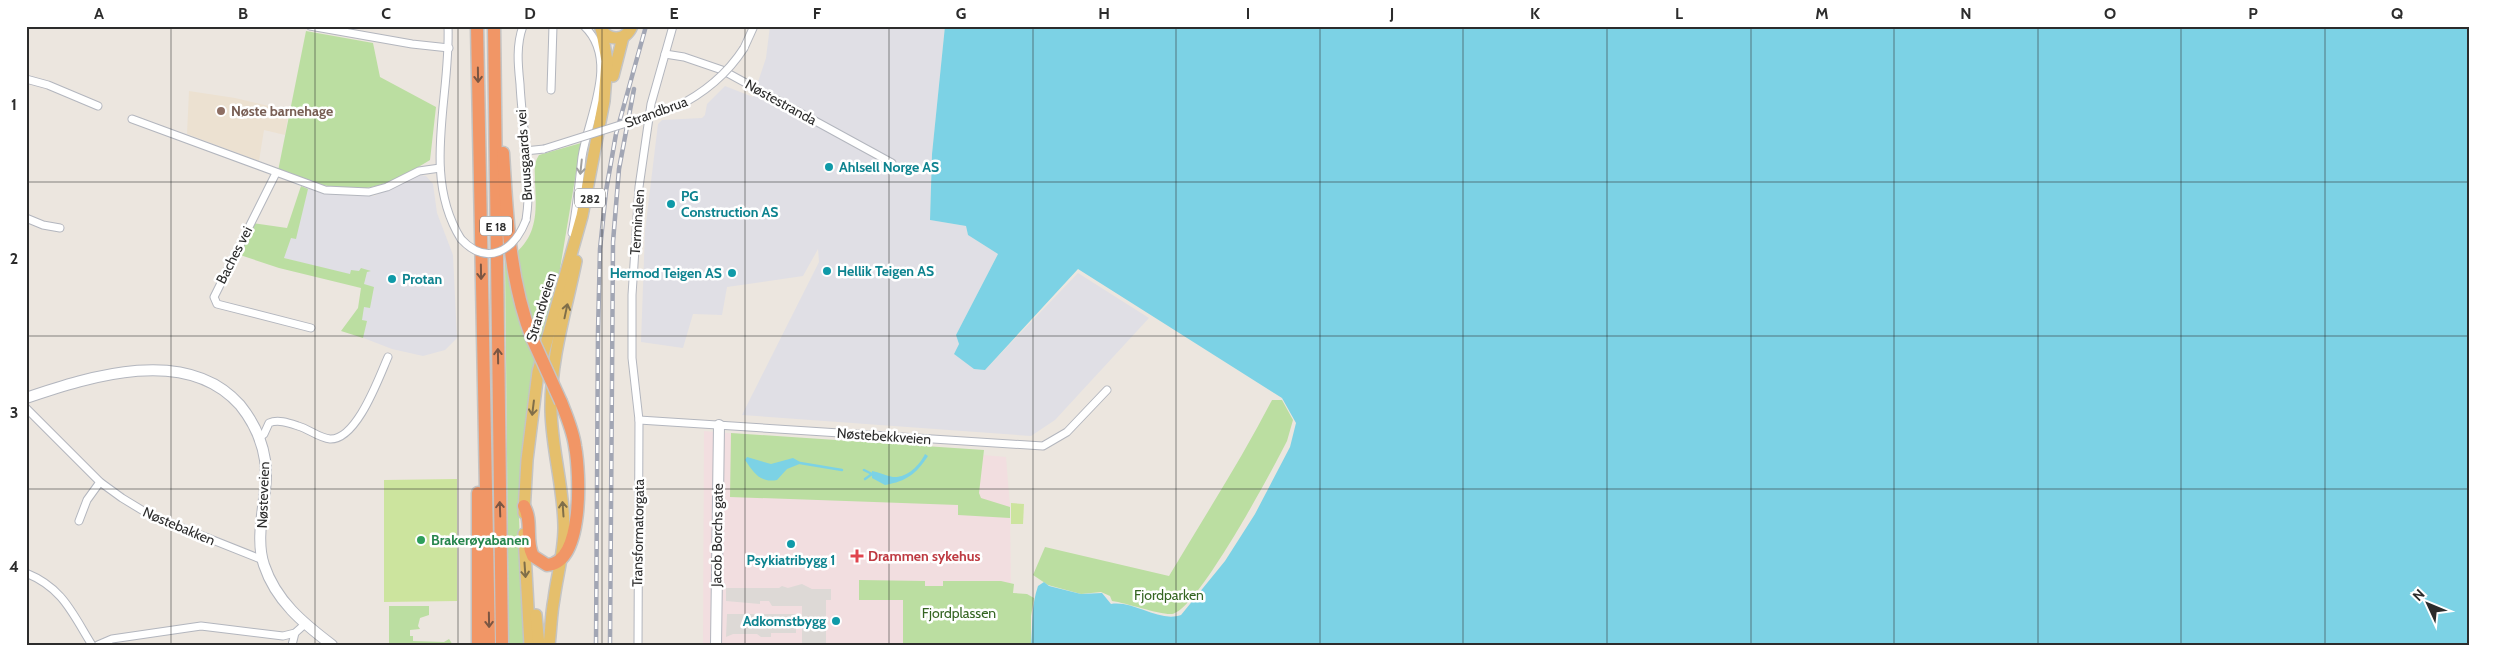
<svg xmlns="http://www.w3.org/2000/svg" width="2496" height="671" font-family="Cabin,sans-serif">
	<style>
		.industrial { fill: #e0dfe5 }
		.education { fill: #ece1d1 }
		.medical { fill: #f2dee0 }
		.green { fill: #bbdea1 }
		.pitch { fill: #cce49e }
		.plaza { fill: #ddd9d6 }
		.water { fill: #7cd2e5 }
		.lines { fill: none; stroke-linecap: round; stroke-linejoin: round }
		.stream { stroke: #7cd2e5; stroke-width: 2.5 }
		.street-casing { stroke: #b3b6be; stroke-width: 9 }
		.secondary-casing { stroke: #b3b6be; stroke-width: 12 }
		.primary-casing { stroke: #c4c4c4; stroke-width: 14 }
		.highway-casing { stroke: #c4c4c4; stroke-width: 15 }
		.street { stroke: #fff; stroke-width: 7 }
		.secondary { stroke: #fff; stroke-width: 10 }
		.primary { stroke: #e5bf6c; stroke-width: 11 }
		.highway { stroke: #f19666; stroke-width: 12 }
		.rail-casing { stroke: #a2a6b4; stroke-width: 4.5 }
		.rail { stroke: #fff; stroke-width: 2.5; stroke-dasharray: 8; stroke-linecap: butt }
		.street-bridge-casing { stroke: #b3b6be; stroke-width: 9; stroke-linecap: butt }
		.highway-bridge-casing { stroke: #c4c4c4; stroke-width: 15; stroke-linecap: butt }
		.street-bridge { stroke: #fff; stroke-width: 7 }
		.highway-bridge { stroke: #f19666; stroke-width: 12 }
		.oneway { stroke: #7b5643 }
		.oneway2 { stroke: #a0a0a0 }
		.oneway3 { stroke: #7f6e49 }
		.grid { fill: none; stroke: #2c2c2c; stroke-width: 1; stroke-opacity: 0.55 }
		.education-dot { fill: #8d6e63; stroke: #fff; stroke-width: 2 }
		.culture-dot { fill: #0f9aa8; stroke: #fff; stroke-width: 2 }
		.leisure-dot { fill: #2e9e5b; stroke: #fff; stroke-width: 2 }
		.health-dot { fill: #e0444e; stroke: #fff; stroke-width: 2 }
		.labels { text-anchor: middle; dominant-baseline: central; stroke-width: 5; stroke-linejoin: round; paint-order: stroke }
		.shield { fill: #fff; stroke: #6b6b6b; stroke-width: 1 }
		.shield-label { font-size: 12px; font-weight: bold; fill: #2c2c2c }
		.street-label { font-size: 14px; fill: #2c2c2c; stroke: #fff }
		.education-label { font-size: 14px; font-weight: bold; fill: #785e54; stroke: #fff; text-anchor: start }
		.culture-label { font-size: 14px; font-weight: bold; fill: #0d838f; stroke: #fff; text-anchor: start }
		.leisure-label { font-size: 14px; font-weight: bold; fill: #27864d; stroke: #fff; text-anchor: start }
		.health-label { font-size: 14px; font-weight: bold; fill: #be3a42; stroke: #fff; text-anchor: start }
		.park-label { font-size: 14px; fill: #346421; stroke: #fff }
		.neatline { fill: none; stroke: #2c2c2c; stroke-width: 2 }
		.grid-label { font-size: 16px; text-anchor: middle; font-weight: bold; fill: #2c2c2c }
	</style>
	<rect width="100%" height="100%" fill="#ece6df"/>
	<g class="industrial">
		<path d="M770,26H945L932,154L930,220L966,226L968,235L998,254L956,335L959,344L954,354L985,370L1078,273L1149,318L1055,420L1031,436L742,415L819,262L818,249L803,276L727,287L722,315L693,314L683,348L641,342L645,231L658,124L662,120L702,118L705,115L707,104L725,86L753,97L766,58Z"/>
		<path d="M419,175L426,176L433,184L437,213L453,255L457,338L445,350L423,356L392,349L361,337L359,320L363,280L281,257L305,188L355,196H374Z"/>
	</g>
	<path class="education" d="M189,91L235,98L289,111L285,135L264,130L259,161L187,134Z"/>
	<path class="medical" d="M704,431L1006,457L1010,507L1011,591L925,645H703Z"/>
	<g class="green">
		<path d="M306,31L373,43L380,77L436,107L430,160C365,200 347,194 278,171Z"/>
		<path d="M581,143L559,275L535,360L529,398L519,518L524,645H509L505,261C537,240 537,217 535,182C535,172 533,164 539,155Z"/>
		<path d="M301,186L308,189L296,239L291,238L284,258L350,274L351,270L359,271L361,268L371,271L367,272L364,284L374,287L370,308L364,307L362,320L367,321L363,338L341,331L358,308L361,288L279,268L237,254L253,223L287,228Z"/>
		<path d="M1272,400H1282L1293,420L1287,441C1273,469 1197,611 1172,614C1160,615 1127,603 1112,601L1110,596L1101,592L1081,594L1048,585L1033,575L1045,547L1169,576C1204,517 1241,460 1272,400Z"/>
		<path d="M731,433L984,450L979,493L981,498L1010,507V518L958,515V505L730,497Z"/>
		<path d="M859,580L925,581V586H943V581H1001L1014,584L1013,593L1027,594L1034,598L1031,616V645H903V600H859Z"/>
		<path d="M389,606H429V615L420,618L418,626L420,629L410,630V636H413V641L444,642L449,639L453,645H389Z"/>
	</g>
	<g class="pitch">
		<path d="M457,479V601L384,602V480Z"/>
		<path d="M1011,503L1024,504L1023,524H1011Z"/>
	</g>
	<g class="plaza">
		<path d="M802,584L812,589H831V600H826V645H802V606H772L769,601H760V604L726,601V588H779L782,586L788,588Z"/>
		<path d="M727,614H796V633H771V637H761L757,634H733L726,637Z"/>
	</g>
	<g class="water">
		<path d="M945,26H2470V645H1031C1033,624 1031,606 1038,586L1044,582L1049,586L1081,594L1102,593L1111,604C1134,600 1159,623 1181,615L1225,561L1255,514L1290,447L1296,423L1282,398L1078,269L985,370L974,369L954,354L959,344L956,335L998,254L968,235L966,226L930,220L932,154Z"/>
		<path d="M925,454L928,456C916,474 907,481 885,485L872,478V471C879,472 886,476 893,477C907,478 919,466 925,454Z"/>
		<path d="M747,457L771,464L793,458L802,463L787,469L777,480C760,483 754,473 745,460Z"/>
	</g>
	<g class="lines">
		<g class="stream">
			<path d="M800,463L842,470"/>
			<path d="M864,470L874,475"/>
			<path d="M865,479L872,474"/>
		</g>
		<defs>
			<g id="street">
				<path d="M310,26L412,44L449,48"/>
				<path d="M448,26C451,97 421,175 461,239"/>
				<path d="M523,26C516,45 518,65 520,84C522,128 533,176 526,220"/>
				<path d="M744,48L754,26"/>
				<path d="M665,54L684,57L722,70L892,163"/>
				<path d="M26,79L48,85L98,106"/>
				<path d="M551,90L553,26"/>
				<path d="M132,119L325,190L369,192L387,187L419,171L440,168"/>
				<path d="M525,151L544,149"/>
				<path d="M276,173L214,297L217,304L311,328"/>
				<path d="M26,218L43,225L60,228"/>
				<path d="M572,233C577,208 579,183 582,157C588,117 620,60 584,26"/>
				<path d="M26,408L100,482L122,498L150,515L263,560"/>
				<path d="M639,420L1043,446L1067,432L1107,390"/>
				<path d="M259,438L264,434L269,423C278,419 289,423 298,426C309,429 319,438 330,439C357,440 379,377 388,357"/>
				<path d="M79,521L87,500L100,482"/>
				<path d="M26,573C63,588 72,613 92,645"/>
				<path d="M98,645L112,639L201,626L283,636L295,633L305,624"/>
				<path d="M292,645L295,633"/>
				<path d="M638,645L639,420L632,358V295L639,187L651,104L673,26"/>
			</g>
			<g id="secondary">
				<path d="M26,398C91,376 187,345 240,405C252,420 262,440 265,460C270,494 253,532 264,565C276,601 303,623 332,645"/>
				<path d="M716,645L719,425"/>
			</g>
			<g id="primary">
				<path d="M601,29C609,42 626,41 632,26"/>
				<path d="M613,76L623,37"/>
				<path d="M524,513L527,460L538,372L582,216L604,101L607,61L602,32"/>
				<path d="M524,534L530,645"/>
				<path d="M536,615L539,645"/>
				<path d="M549,645C551,630 551,614 554,599C557,575 564,553 564,528C564,489 552,451 551,411C550,361 566,310 576,261"/>
			</g>
			<g id="highway">
				<path d="M477,26L489,645"/>
				<path d="M494,26L502,645"/>
				<path d="M503,153C507,215 509,279 532,338"/>
				<path d="M524,506C533,521 525,541 533,556L547,565C584,563 580,473 575,446C573,431 567,417 561,402"/>
				<path d="M478,645V493"/>
			</g>
		</defs>
		<use href="#street" class="street-casing"/>
		<use href="#secondary" class="secondary-casing"/>
		<use href="#primary" class="primary-casing"/>
		<use href="#highway" class="highway-casing"/>
		<use href="#street" class="street"/>
		<use href="#secondary" class="secondary"/>
		<use href="#primary" class="primary"/>
		<use href="#highway" class="highway"/>
		<defs>
			<g id="rail">
				<path d="M596,645L598,332L600,249L606,191L616,134L646,26"/>
				<path d="M610,645L613,242L619,169L634,89"/>
			</g>
		</defs>
		<use href="#rail" class="rail-casing"/>
		<use href="#rail" class="rail"/>
		<defs>
			<g id="street-bridge">
				<path d="M544,149L674,108C703,94 726,76 744,48"/>
				<path d="M461,239C487,267 514,251 526,220"/>
			</g>
			<path id="highway-bridge" d="M532,338L561,402"/>
		</defs>
		<use href="#street-bridge" class="street-bridge-casing"/>
		<use href="#highway-bridge" class="highway-bridge-casing"/>
		<use href="#street-bridge" class="street-bridge"/>
		<use href="#highway-bridge" class="highway-bridge"/>
	</g>
	<defs><path id="oneway-shaft" d="M-6 0H5M1.5-3L5.5 0L1.5 3" fill="none" stroke-width="1.6" stroke-linecap="round" stroke-linejoin="round" transform="scale(1.25)"/></defs>
	<g class="oneway">
		<use href="#oneway-shaft" transform="translate(478 75) rotate(89)"/>
		<use href="#oneway-shaft" transform="translate(481 272) rotate(89)"/>
		<use href="#oneway-shaft" transform="translate(498 356) rotate(-91)"/>
		<use href="#oneway-shaft" transform="translate(500 509) rotate(-92)"/>
		<use href="#oneway-shaft" transform="translate(489 620) rotate(89)"/>
	</g>
	<use class="oneway2" href="#oneway-shaft" transform="translate(581 167) rotate(96)"/>
	<g class="oneway3">
		<use href="#oneway-shaft" transform="translate(566 311) rotate(-78)"/>
		<use href="#oneway-shaft" transform="translate(533 408) rotate(97)"/>
		<use href="#oneway-shaft" transform="translate(563 509) rotate(-94)"/>
		<use href="#oneway-shaft" transform="translate(525 570) rotate(86)"/>
	</g>
	<path class="grid" d="M171,26V645M315,26V645M458,26V645M602,26V645M745,26V645M889,26V645M1033,26V645M1176,26V645M1320,26V645M1463,26V645M1607,26V645M1751,26V645M1894,26V645M2038,26V645M2181,26V645M2325,26V645M26,182H2470M26,336H2470M26,489H2470"/>
	<circle class="education-dot" cx="221" cy="111" r="5"/>
	<g class="culture-dot">
		<circle cx="829" cy="167" r="5"/>
		<circle cx="671" cy="204" r="5"/>
		<circle cx="827" cy="271" r="5"/>
		<circle cx="732" cy="273" r="5"/>
		<circle cx="392" cy="279" r="5"/>
		<circle cx="791" cy="544" r="5"/>
		<circle cx="836" cy="621" r="5"/>
	</g>
	<circle class="leisure-dot" cx="421" cy="540" r="5"/>
	<path class="health-dot" d="M854.5 548.5h5v5h5v5h-5v5h-5v-5h-5v-5h5z"/>
	<g class="labels">
		<g class="shield">
			<rect x="575" y="188.5" width="30" height="19" rx="4"/>
			<rect x="480" y="216.5" width="32" height="19" rx="4"/>
		</g>
		<g class="shield-label">
			<text x="590" y="198">282</text>
			<text x="496" y="226">E 18</text>
		</g>
		<g class="street-label">
			<text transform="translate(781 102) rotate(29)">Nøstestranda</text>
			<text transform="translate(656 112) rotate(-20)">Strandbrua</text>
			<text transform="translate(524 155) rotate(-94)">Bruusgaards vei</text>
			<text transform="translate(637 222) rotate(-86)">Terminalen</text>
			<text transform="translate(234 255) rotate(-63)">Baches vei</text>
			<text transform="translate(541 307) rotate(-73)">Strandveien</text>
			<text transform="translate(884 436) rotate(4)">Nøstebekkveien</text>
			<text transform="translate(263 495) rotate(-88)">Nøsteveien</text>
			<text transform="translate(179 526) rotate(23)">Nøstebakken</text>
			<text transform="translate(638 533) rotate(-89)">Transformatorgata</text>
			<text transform="translate(717 535) rotate(-89)">Jacob Borchs gate</text>
		</g>
		<g class="education-label">
			<text x="231" y="111">Nøste barnehage</text>
		</g>
		<g class="culture-label">
			<text x="839" y="167">Ahlsell Norge AS</text>
			<text x="681" y="196">PG<tspan x="681" dy="16">Construction AS</tspan></text>
			<text x="837" y="271">Hellik Teigen AS</text>
			<text x="722" y="273" text-anchor="end">Hermod Teigen AS</text>
			<text x="402" y="279">Protan</text>
			<text x="791" y="560" text-anchor="middle">Psykiatribygg 1</text>
			<text x="826" y="621" text-anchor="end">Adkomstbygg</text>
		</g>
		<g class="leisure-label">
			<text x="431" y="540">Brakerøyabanen</text>
		</g>
		<g class="health-label">
			<text x="868" y="556">Drammen sykehus</text>
		</g>
		<g class="park-label">
			<text x="1169" y="595">Fjordparken</text>
			<text x="959" y="613">Fjordplassen</text>
		</g>
	</g>
	<rect width="2496" height="671" fill="none" stroke="#ffffff" stroke-width="55"/>
	<g transform="translate(2428 604) rotate(314)" stroke="#ffffff" stroke-width="4" paint-order="stroke">
	<path d="M0-4L9 19L0 12L-9 19Z" fill="#2c2c2c"/>
	<text y="-8" font-size="14" font-weight="bold" text-anchor="middle" fill="#2c2c2c">N</text>
	</g>
	<rect x="28" y="28" width="2440" height="616" class="neatline"/>
	<g class="grid-label">
		<text x="99" y="19">A</text>
		<text x="243" y="19">B</text>
		<text x="386" y="19">C</text>
		<text x="530" y="19">D</text>
		<text x="674" y="19">E</text>
		<text x="817" y="19">F</text>
		<text x="961" y="19">G</text>
		<text x="1104" y="19">H</text>
		<text x="1248" y="19">I</text>
		<text x="1392" y="19">J</text>
		<text x="1535" y="19">K</text>
		<text x="1679" y="19">L</text>
		<text x="1822" y="19">M</text>
		<text x="1966" y="19">N</text>
		<text x="2110" y="19">O</text>
		<text x="2253" y="19">P</text>
		<text x="2397" y="19">Q</text>
		<text x="14" y="110">1</text>
		<text x="14" y="264">2</text>
		<text x="14" y="418">3</text>
		<text x="14" y="572">4</text>
	</g>
</svg>
